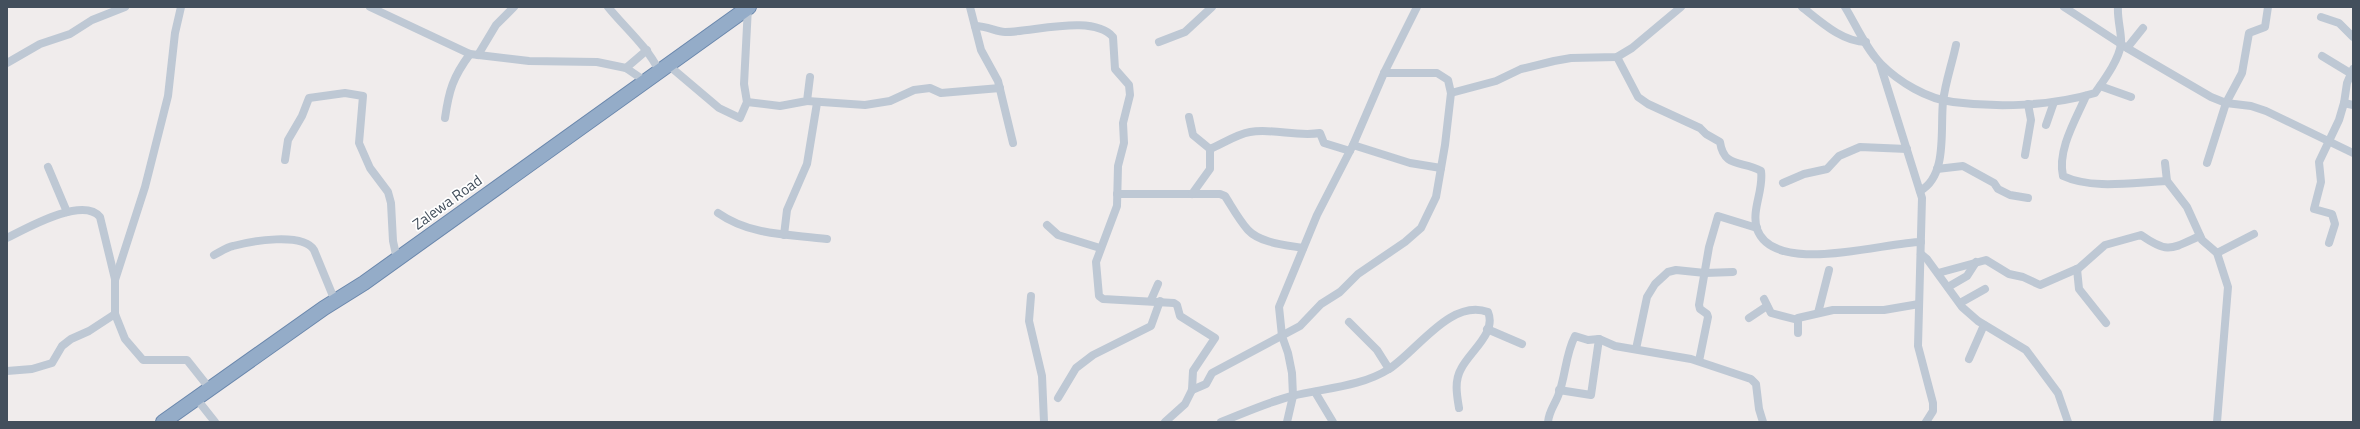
<svg xmlns="http://www.w3.org/2000/svg" width="2360" height="429" font-family="'Titillium Web',sans-serif">
	<style>
		.lines { fill: none; stroke-linecap: round; stroke-linejoin: round }
		.trunk-casing { stroke: #6a87ac; stroke-width: 16 }
		.minor { stroke: #bec8d4; stroke-width: 8 }
		.trunk { stroke: #94acc8; stroke-width: 14 }
		.labels { text-anchor: middle; dominant-baseline: central; stroke-width: 3.5; stroke-linejoin: round; paint-order: stroke }
		.street-label { font-size: 15px; fill: #434f5c; stroke: #fff }
	</style>
	<rect width="100%" height="100%" fill="#f0ecec"/>
	<g class="lines">
		<defs>
			<path id="trunk" d="M163,422L324,308L364,283L749,7"/>
		</defs>
		<use href="#trunk" class="trunk-casing"/>
		<g class="minor">
			<path d="M181,7L175,33L168,96L145,187L115,280V314L125,339L143,360H187L210,389"/>
			<path d="M370,7L470,54L529,61L597,62L626,68L645,81"/>
			<path d="M608,7C625,28 647,46 659,71"/>
			<path d="M970,7L981,50L998,81L1013,143"/>
			<path d="M1802,7C1820,21 1842,42 1866,42"/>
			<path d="M1845,7C1856,25 1866,49 1881,64C1899,82 1927,99 1953,102C1998,108 2051,106 2095,93C2104,80 2119,60 2121,44C2122,34 2117,19 2118,7"/>
			<path d="M2064,7L2127,48L2211,97L2226,103L2251,106L2266,111L2353,153"/>
			<path d="M2321,17L2339,23L2353,37"/>
			<path d="M975,26C988,26 996,32 1005,32C1034,32 1093,14 1113,37L1115,69L1129,85L1130,95L1123,123L1124,143L1118,166L1117,206L1096,262L1099,296L1103,299L1174,303L1177,305L1180,316L1215,338L1193,371L1192,390L1185,404L1165,422"/>
			<path d="M1159,42L1185,32L1212,7"/>
			<path d="M2127,48L2143,28"/>
			<path d="M478,55L496,25L514,7"/>
			<path d="M2322,56L2350,73"/>
			<path d="M1617,57L1638,97L1648,104L1700,128L1706,134L1720,142C1724,169 1743,160 1761,171C1764,190 1751,210 1757,229C1774,277 1884,242 1921,242"/>
			<path d="M7,63L40,44L70,34L92,20L125,7"/>
			<path d="M667,64L719,108L740,118L747,102L744,84L748,7"/>
			<path d="M1880,64L1922,198L1918,346L1933,403V411L1926,422"/>
			<path d="M626,68L647,50"/>
			<path d="M2100,86L2131,97"/>
			<path d="M1451,93L1496,81L1521,69L1554,61L1571,58L1617,57L1632,48L1681,7"/>
			<path d="M2086,96C2076,119 2057,150 2063,176C2093,190 2135,182 2167,181"/>
			<path d="M807,101L865,105L890,101L914,90L930,88L941,93L1000,88"/>
			<path d="M747,102L780,106L807,101L810,77"/>
			<path d="M2344,103L2353,105"/>
			<path d="M1189,117L1193,135L1210,149"/>
			<path d="M445,118C449,90 453,77 470,54"/>
			<path d="M2046,125L2054,102"/>
			<path d="M1353,145L1410,163L1441,168"/>
			<path d="M2025,155L2031,120L2028,104"/>
			<path d="M285,160L288,140L302,116L309,98L345,93L363,96L359,143L370,168L388,192L391,203L393,241L397,259"/>
			<path d="M2165,163L2167,181L2187,207L2202,240L2217,253L2228,287L2217,422"/>
			<path d="M2207,163L2226,103L2242,73L2249,33L2265,27L2268,7"/>
			<path d="M48,167L67,212"/>
			<path d="M1937,169L1963,166L1994,183L1998,189L2010,195L2028,198"/>
			<path d="M1783,183L1804,174L1827,169L1839,156L1860,147L1907,149"/>
			<path d="M1920,191C1948,176 1940,129 1943,102C1945,83 1952,64 1956,45"/>
			<path d="M1117,194H1220L1225,196C1232,207 1239,220 1248,230C1260,243 1286,245 1303,248"/>
			<path d="M1192,194L1210,169V149C1222,144 1237,134 1250,132C1273,128 1297,137 1320,133L1324,143L1350,151"/>
			<path d="M718,213C751,236 789,234 827,239"/>
			<path d="M1047,225L1058,235L1100,248"/>
			<path d="M784,235L787,210L807,164L817,103"/>
			<path d="M7,238C27,228 83,196 100,217L115,279"/>
			<path d="M2329,243L2335,224L2332,214L2314,209L2321,182L2319,162L2339,120L2344,103L2347,83L2353,69"/>
			<path d="M2217,253L2254,234"/>
			<path d="M1921,254L1927,259L1962,307L1978,321L2026,350L2058,393L2068,422"/>
			<path d="M214,255C220,252 227,247 233,246C251,241 303,232 314,250L335,301"/>
			<path d="M2077,269L2079,289L2106,323"/>
			<path d="M1938,273L1986,260L2009,274L2023,277L2040,285L2079,268L2105,245L2141,235C2168,254 2171,249 2200,236"/>
			<path d="M1948,287L1967,276L1976,262"/>
			<path d="M1031,296L1029,321L1042,376L1044,422"/>
			<path d="M1764,299L1771,313L1798,320"/>
			<path d="M1151,300L1158,284"/>
			<path d="M1960,303L1985,289"/>
			<path d="M1818,313L1829,270"/>
			<path d="M1749,318L1767,306"/>
			<path d="M1349,322L1377,350L1389,369"/>
			<path d="M1487,329L1522,344"/>
			<path d="M1798,333V318L1833,310H1884L1919,304"/>
			<path d="M1636,349L1647,297L1655,284L1668,272L1676,270L1705,273L1733,272"/>
			<path d="M1969,359L1984,325"/>
			<path d="M1699,361L1708,317L1707,314L1700,309L1699,305L1709,247L1718,216L1757,228"/>
			<path d="M7,371L32,369L52,363L62,346L71,339L89,331L115,314"/>
			<path d="M1192,390L1206,384L1212,373L1300,326L1321,304L1340,292L1358,274L1405,242L1421,228L1436,197L1445,145L1451,93L1448,80L1437,73H1384"/>
			<path d="M1559,390L1591,395L1599,339"/>
			<path d="M1315,392L1333,422"/>
			<path d="M196,398L215,422"/>
			<path d="M1058,398L1076,368L1093,355L1151,326L1160,301"/>
			<path d="M1221,422C1244,413 1268,402 1292,396C1324,388 1361,387 1389,369C1417,351 1451,298 1488,312C1497,333 1469,352 1461,369C1454,381 1457,396 1459,408"/>
			<path d="M1287,422L1293,396L1292,373L1288,353L1282,336L1279,307L1317,215L1353,145L1384,73L1417,7"/>
			<path d="M1548,422C1549,411 1554,406 1558,396C1566,376 1565,355 1575,336L1588,340L1599,339L1615,346L1691,359L1751,379L1756,384L1759,409L1763,422"/>
		</g>
		<use href="#trunk" class="trunk"/>
	</g>
	<g class="labels">
		<g class="street-label">
			<text transform="translate(447 202) rotate(-36)">Zalewa Road</text>
		</g>
	</g>
	<rect width="2360" height="429" fill="none" stroke="#434f5c" stroke-width="16"/>
</svg>
